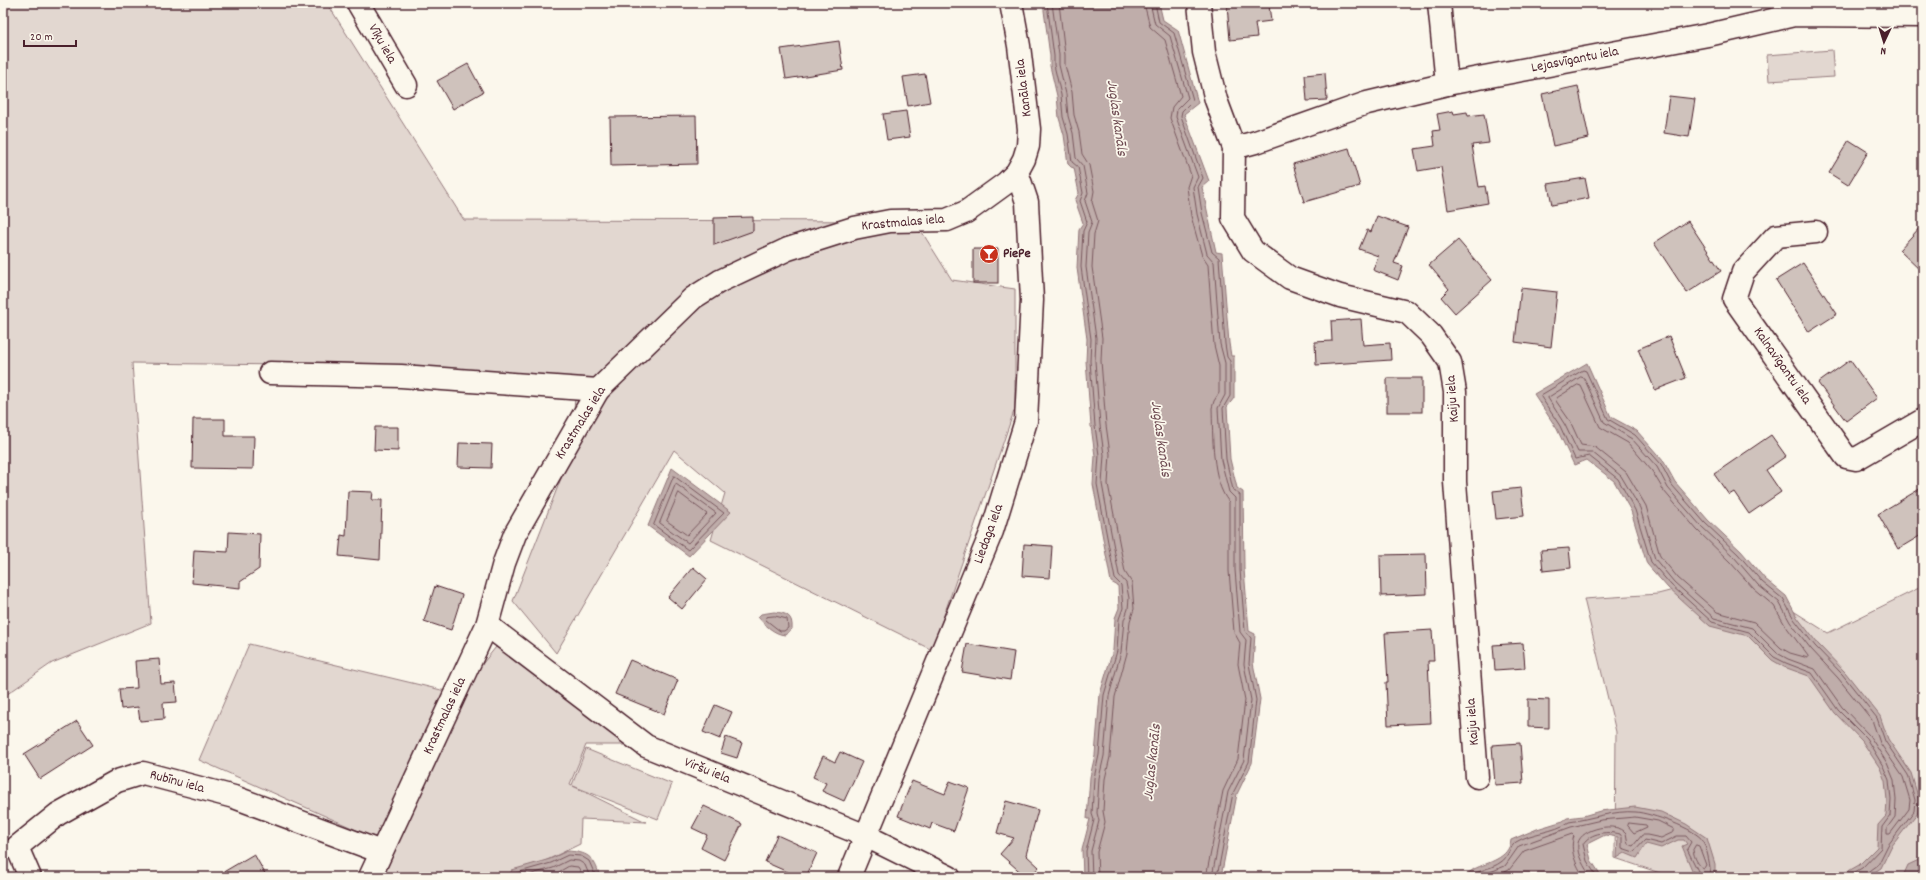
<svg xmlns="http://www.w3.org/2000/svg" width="1926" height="880" font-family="Dekko,sans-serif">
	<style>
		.green { fill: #e2d7d0; stroke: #967b7e }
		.water { fill: #bfadaa; stroke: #907477 }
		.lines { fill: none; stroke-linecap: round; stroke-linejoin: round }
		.shore { stroke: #79585e; stroke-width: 1 }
		.building { fill: #cfc2bc; stroke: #4a1f2b }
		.minor-casing { stroke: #4a1f2b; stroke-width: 25 }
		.minor { stroke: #fbf7ec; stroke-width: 22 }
		.labels { text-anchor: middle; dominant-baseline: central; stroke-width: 3.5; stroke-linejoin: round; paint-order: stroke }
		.street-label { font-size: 14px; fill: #4a1f2b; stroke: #fbf7ec }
		.poi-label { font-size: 14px; font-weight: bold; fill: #4a1f2b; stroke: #fbf7ec; text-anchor: start }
		.water-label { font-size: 15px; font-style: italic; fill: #6d4a51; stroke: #fbf7ec }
	</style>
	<rect width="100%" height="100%" fill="#fbf7ec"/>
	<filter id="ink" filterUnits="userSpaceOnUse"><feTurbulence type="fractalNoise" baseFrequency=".025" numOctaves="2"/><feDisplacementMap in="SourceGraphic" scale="8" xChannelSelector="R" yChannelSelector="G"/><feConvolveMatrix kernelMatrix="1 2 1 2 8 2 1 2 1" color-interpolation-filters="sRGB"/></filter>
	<g filter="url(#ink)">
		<g class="green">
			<path d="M3,3H327L464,220L915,221L952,280L1015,289V408L932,650L711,540L725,493L674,450L556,653L513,601L571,453L576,382L358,366L132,363L151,623L52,663L3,697Z"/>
			<path d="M1832,50L1834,77L1769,81L1767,55Z"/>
			<path d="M1735,574L1828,633L1923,586V877H1672L1615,858L1616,732L1584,599L1658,594Z"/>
			<path d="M249,644L458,694L496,647L590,712L631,745H586L570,784L572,785L586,749L672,784L658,819L573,786L646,822L581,819L580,844L512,877H384L395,847L199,760Z"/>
		</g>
		<g class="water">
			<path d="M1043,3H1159L1163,20L1178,30L1198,103L1184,114L1209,181L1202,187L1216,252L1222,253L1229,343L1231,356H1234V398L1227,407L1230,459L1237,488L1243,492L1244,569L1249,631L1255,634L1253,663L1260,699L1252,763L1237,794L1221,877H1083L1082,850L1090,819H1087L1090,777L1095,755L1100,694L1113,650L1115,618L1119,608L1118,586L1111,582L1093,484L1095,456L1091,426L1086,361L1087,339L1077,268L1079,229L1083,223L1075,200L1079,193L1074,168L1071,167L1068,164L1064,135L1059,118L1057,96L1050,66V56Z"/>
			<path d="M1587,363L1611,417L1637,431L1664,462L1675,482L1708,520L1741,551L1765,579L1786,596L1797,617L1818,644L1845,672L1880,716L1888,739L1911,773L1919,800L1918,812L1891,847L1881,868L1867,877H1838L1859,865L1877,847L1878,825L1886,816L1887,800L1885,781L1880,768L1862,741L1835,713L1809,676L1784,667L1772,660L1748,636L1710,626L1668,588L1647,564L1631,511L1614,481L1587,460L1574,465L1557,429L1534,394Z"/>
			<path d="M672,468L731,512L689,556L648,526Z"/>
			<path d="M774,612C787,613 793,616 792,629L785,635C774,634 765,625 758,617L761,614Z"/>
			<path d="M1635,807L1661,812L1686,824L1707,838L1715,864V877H1698L1692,870L1682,846L1687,844L1684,840H1678L1661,848L1646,844L1637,858L1625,853L1617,858L1618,837L1605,835L1587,844L1591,860L1602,877H1464C1467,874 1471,871 1474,869C1488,862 1509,859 1511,840L1537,829L1563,821L1567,818L1583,816L1600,811Z"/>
			<path d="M567,851C587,852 594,856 600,877H508L512,870L550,859Z"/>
			<path d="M1921,859L1923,860V877H1895L1904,874L1908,865Z"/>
		</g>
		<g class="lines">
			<g class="shore">
				<path d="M1047,3L1054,56V65L1061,95L1063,117L1068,134L1072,162L1078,167L1083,193L1080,201L1087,222L1083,231L1081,267L1091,339L1090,361L1095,426L1099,455L1097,484L1115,579L1121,585L1123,608L1119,619L1117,651L1104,695L1099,755L1094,778L1092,814L1094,820L1086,851L1087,877"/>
				<path d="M1052,3L1059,55V65L1066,94L1068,116L1073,133L1076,158L1083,166L1088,193L1085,201L1092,222L1088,232L1086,267L1096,338L1095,361L1100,425L1104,455L1102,484L1119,575L1126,583L1129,598L1128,609L1124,620L1121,652L1109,696L1104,756L1099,778L1097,813L1099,821L1091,851L1092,877"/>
				<path d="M1059,3L1065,55V65L1072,92L1074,115L1079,132L1082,154L1089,165L1094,191L1092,202L1098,221L1094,234L1092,267L1102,338L1101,361L1106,425L1110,454L1108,484L1125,572L1132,583L1134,609L1130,621L1127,653L1115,697L1110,757L1105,779L1103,811L1105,822L1097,852L1098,877"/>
				<path d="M1144,3L1150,27L1165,40L1181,96L1172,107L1170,118L1191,175L1187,187L1191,216L1202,256L1208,265L1214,345L1219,366V393L1214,401L1212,408C1213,434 1211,481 1229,502V571L1234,632L1240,643L1238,664L1245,700L1238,759L1223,791L1206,877"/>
				<path d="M1150,3L1155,24L1170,36L1188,98L1177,109L1176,117L1198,177L1193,187L1197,214L1207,254L1214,262L1220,344L1225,363V395L1218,408L1221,460L1229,492L1235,498V570L1240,632L1246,640L1244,664L1251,700L1244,760L1228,792L1212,877"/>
				<path d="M1155,3L1159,22L1174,33L1193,100L1182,111L1181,116L1203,178L1198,187L1202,213L1212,252L1219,258L1225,344L1227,357L1230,361V396L1223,408L1226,459L1233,490L1240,495V570L1245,631L1251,638L1249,664L1256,700L1249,762L1233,793L1217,877"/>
				<path d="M1581,377L1584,378L1604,422L1632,439L1657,467L1668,488L1701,526L1734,557L1758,585L1779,602L1790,622L1811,649L1838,678L1872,720L1880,743L1903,777L1910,800L1909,809L1890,834H1887V828L1895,817L1896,800L1894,780L1887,763L1869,735L1842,707L1815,669L1788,659L1777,653L1752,628L1714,618L1674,582L1655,559L1640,508L1621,476L1592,452H1578L1565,425L1548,398Z"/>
				<path d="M1578,385L1581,386L1600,427L1628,443L1652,471L1664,491L1697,530L1730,562L1754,589L1774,606L1785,625L1808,656V658L1790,653L1781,648L1754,622L1717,612L1678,578L1660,556L1646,506L1626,472L1595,447L1581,445L1570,421L1556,401L1557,398Z"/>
				<path d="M674,476L724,513L688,550L654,525Z"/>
				<path d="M676,484L716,513L688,543L660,523Z"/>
				<path d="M679,493L707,514L687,535L667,521Z"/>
				<path d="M775,616L787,619L788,628L784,631H780L766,620L767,617Z"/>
				<path d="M1629,823L1646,825L1647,827L1634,833L1628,826Z"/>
				<path d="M1696,845L1699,846L1706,865L1704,868C1698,866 1694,857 1693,850Z"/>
				<path d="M513,877L516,873L551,863L568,855L581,856L589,861L596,877"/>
				<path d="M521,877L553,868L569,860L579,861L585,865L590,877"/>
				<path d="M543,877L557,873L569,866L578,867L584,877"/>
				<path d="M1470,877C1479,869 1492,869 1501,862C1508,858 1510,846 1516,842C1532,832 1554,833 1569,822C1591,819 1614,810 1636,812C1650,813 1697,829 1703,841C1708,852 1710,865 1711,877"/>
				<path d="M1478,877L1505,866L1519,846L1571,827L1601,820L1635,817L1658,821L1674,829V832L1661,838L1647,835H1642L1633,846L1628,844L1626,833C1617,821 1581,828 1578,843C1576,855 1585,868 1591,877"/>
				<path d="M1494,877L1509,870L1524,851L1572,834L1574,836C1569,850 1576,865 1584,877"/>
				<path d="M1597,877L1587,861L1583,844C1590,832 1609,831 1620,834L1622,837V848L1634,852L1645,840L1661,844L1677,836H1686L1691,842L1687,849L1701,877"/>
				<path d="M1846,877L1862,868L1881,848L1882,827L1890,816L1891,800L1889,780L1883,766L1866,738L1838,710L1812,673L1786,663L1774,657L1749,632L1712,622L1671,585L1651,562L1635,510L1618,479L1589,456L1575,459L1560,426L1541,397V395L1583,370L1586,371L1608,419L1635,435L1661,464L1672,485L1705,523L1738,554L1762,582L1783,599L1794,619L1815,646L1842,674L1877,718L1885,741L1908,775L1915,800L1914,811L1888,845L1878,865L1867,873L1866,877"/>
			</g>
		</g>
		<g class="building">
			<path d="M1254,3V6L1269,5L1271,21L1255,23L1257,37L1230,40L1227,5Z"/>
			<path d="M839,41L843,70L786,79L781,49Z"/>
			<path d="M468,64L483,92L453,109L437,81Z"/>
			<path d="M1325,73L1327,100L1307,101L1305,75Z"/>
			<path d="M925,74L930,102L908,106L903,77Z"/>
			<path d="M1578,86L1589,138L1553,146L1542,94Z"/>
			<path d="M1669,96L1695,99L1689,137L1664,133Z"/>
			<path d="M906,111L910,137L887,140L883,114Z"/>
			<path d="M1453,111L1454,114L1467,112L1468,116L1484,114L1489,143L1472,145L1479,187L1485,186L1488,203L1448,210L1441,167L1418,171L1414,149L1435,146L1433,131L1440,130L1437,114Z"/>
			<path d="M696,116L697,164L611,166L610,117Z"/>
			<path d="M1849,140L1868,152L1848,185L1829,173Z"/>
			<path d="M1349,148L1360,186L1304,202L1293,164Z"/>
			<path d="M1585,178L1589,198L1552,205L1548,184Z"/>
			<path d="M1377,216L1408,227L1394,263L1403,266L1398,280L1373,270L1378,256L1359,249L1367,230L1371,232Z"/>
			<path d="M753,217V231L714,245V218Z"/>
			<path d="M1688,221L1721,271L1687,293L1654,243Z"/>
			<path d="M1923,224V273L1899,250Z"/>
			<path d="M1458,240L1492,280L1455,313L1441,297L1449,289L1429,265Z"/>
			<rect x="973" y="249" width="25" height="34"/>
			<path d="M1803,263L1837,314L1809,332L1776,280Z"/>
			<path d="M1521,288L1557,292L1551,347L1515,342Z"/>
			<path d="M1361,319L1363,345L1390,343L1391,360L1316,365L1315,342L1332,341L1331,321Z"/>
			<path d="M1669,336L1686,378L1655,390L1638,349Z"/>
			<path d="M1850,360L1877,398L1846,421L1818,383Z"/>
			<rect x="1387" y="378" width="35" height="34"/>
			<path d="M193,419H225V436H254L253,469L192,468Z"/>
			<path d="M375,427H398V451L374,450Z"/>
			<path d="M1771,435L1786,456L1766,470L1781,492L1749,514L1734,492L1729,495L1714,474Z"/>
			<path d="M459,443L492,444L491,468L458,467Z"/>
			<path d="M1923,487V534L1898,549L1878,514Z"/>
			<path d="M1521,488L1524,516L1496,519L1493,491Z"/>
			<path d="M348,491L373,492L372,500H382L380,560L339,556L341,535L346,536Z"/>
			<path d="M229,532L260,534L259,569L240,582V588L192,583L194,550L228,552Z"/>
			<path d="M1024,544L1052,546L1050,578L1022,576Z"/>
			<path d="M1569,548L1571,568L1543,571L1541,550Z"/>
			<path d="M1426,554L1427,594L1381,596L1380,555Z"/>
			<path d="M693,567L707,579L682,609L668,597Z"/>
			<path d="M435,586L462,595L451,630L424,621Z"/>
			<path d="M1432,630L1434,661H1428L1431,723L1388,725L1386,682H1388L1385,633Z"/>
			<path d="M1523,643L1525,668L1495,670L1493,645Z"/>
			<path d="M967,644L1014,652L1010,680L962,672Z"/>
			<path d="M159,659L161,684L175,683L177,702L163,703L164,719L140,721L138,707L121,709L119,689L137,688L135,661Z"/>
			<path d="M630,660L678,680L664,714L615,694Z"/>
			<path d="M1528,699L1549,700V728L1528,727Z"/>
			<path d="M715,705L732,712L720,739L703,732Z"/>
			<path d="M77,721L93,745L40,779L24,754Z"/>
			<path d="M726,737L742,743L737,758L721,753Z"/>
			<path d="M1520,743L1523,783L1495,785L1492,745Z"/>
			<path d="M840,752L862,762L844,801L822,791L826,783L813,777L823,756L835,762Z"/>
			<path d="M912,781L945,794L950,781L969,788L954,831L932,823L930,829L898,816Z"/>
			<path d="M1006,801L1038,810L1026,855L1039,867L1030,877H1026L1000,854L1014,838L997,833Z"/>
			<path d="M704,806L742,824L724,860L701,848L707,835L692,828Z"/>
			<path d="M777,835L817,853L806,877H799L765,862Z"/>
			<path d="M254,854L267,877H215Z"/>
		</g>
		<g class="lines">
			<defs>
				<g id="minor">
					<path d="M358,3L406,85"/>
					<path d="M1199,3L1204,52L1216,100L1234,148L1233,218L1253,251L1290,278L1340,296L1407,312L1431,335L1450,362L1455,392V482L1477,777"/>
					<path d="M1439,3L1447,84"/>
					<path d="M1234,148L1256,142L1367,103L1447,84L1708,35L1794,15L1923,16"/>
					<path d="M1816,232L1776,236L1743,272L1734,299L1846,457L1856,459L1923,420"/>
					<path d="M270,373L401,376L598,390"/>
					<path d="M487,625L646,746L866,836L949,877"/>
					<path d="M30,877L17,847L58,814L117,781L143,773L234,797L381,852"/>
					<path d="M370,877L487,625L504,563L515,534L598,390L693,298L720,281L788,249L854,228L890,221L947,220L966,212L1006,183L1017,172L1024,159L1028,146L1029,129L1019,46L1011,3"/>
					<path d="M849,877L992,531L1026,421L1032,300L1027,202L1017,172"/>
				</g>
			</defs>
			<use href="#minor" class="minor-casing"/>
			<use href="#minor" class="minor"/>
		</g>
	</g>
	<defs>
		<symbol id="bar-disc" viewBox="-11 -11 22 22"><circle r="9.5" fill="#c8321e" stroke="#fbf7ec"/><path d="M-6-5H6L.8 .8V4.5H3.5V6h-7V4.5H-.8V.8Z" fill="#fff"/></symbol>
	</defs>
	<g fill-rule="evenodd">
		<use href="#bar-disc" x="978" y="243" width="22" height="22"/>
	</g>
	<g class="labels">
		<g class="street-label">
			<text transform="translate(382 44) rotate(60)">Vīķu iela</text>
			<text transform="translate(1575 60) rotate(-11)">Lejasvīgantu iela</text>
			<text transform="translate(1024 88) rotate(-97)">Kanāla iela</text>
			<text transform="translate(903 223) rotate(-5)">Krastmalas iela</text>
			<text transform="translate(1782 366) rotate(55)">Kalnavīgantu iela</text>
			<text transform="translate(1453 399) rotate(-94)">Kaiju iela</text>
			<text transform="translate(581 423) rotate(-58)">Krastmalas iela</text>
			<text transform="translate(989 534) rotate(-70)">Liedaga iela</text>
			<text transform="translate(445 716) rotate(-65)">Krastmalas iela</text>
			<text transform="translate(1473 722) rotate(-94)">Kaiju iela</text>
			<text transform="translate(707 771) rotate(22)">Viršu iela</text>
			<text transform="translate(177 782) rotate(15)">Rubīnu iela</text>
		</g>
		<g class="poi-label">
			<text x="1003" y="254">PiePe</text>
		</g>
		<g class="water-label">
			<text transform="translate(1116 118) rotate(82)">Juglas kanāls</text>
			<text transform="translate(1160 439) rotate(82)">Juglas kanāls</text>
			<text transform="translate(1153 762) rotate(-84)">Juglas kanāls</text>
		</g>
	</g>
	<rect width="1926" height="880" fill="none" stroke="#fbf7ec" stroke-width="16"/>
	<rect x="8" y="8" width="1910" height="864" fill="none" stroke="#4a1f2b" stroke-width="1.5" filter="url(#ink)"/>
	<g transform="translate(1884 42) rotate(184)" stroke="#fbf7ec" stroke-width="3" paint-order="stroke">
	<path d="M0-3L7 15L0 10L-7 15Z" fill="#4a1f2b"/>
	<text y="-6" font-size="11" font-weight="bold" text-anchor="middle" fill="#4a1f2b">N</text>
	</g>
	<path d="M24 40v6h52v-6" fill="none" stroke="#4a1f2b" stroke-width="2"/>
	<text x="30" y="40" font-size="12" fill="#4a1f2b" stroke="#fbf7ec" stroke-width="3" paint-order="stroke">20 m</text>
</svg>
